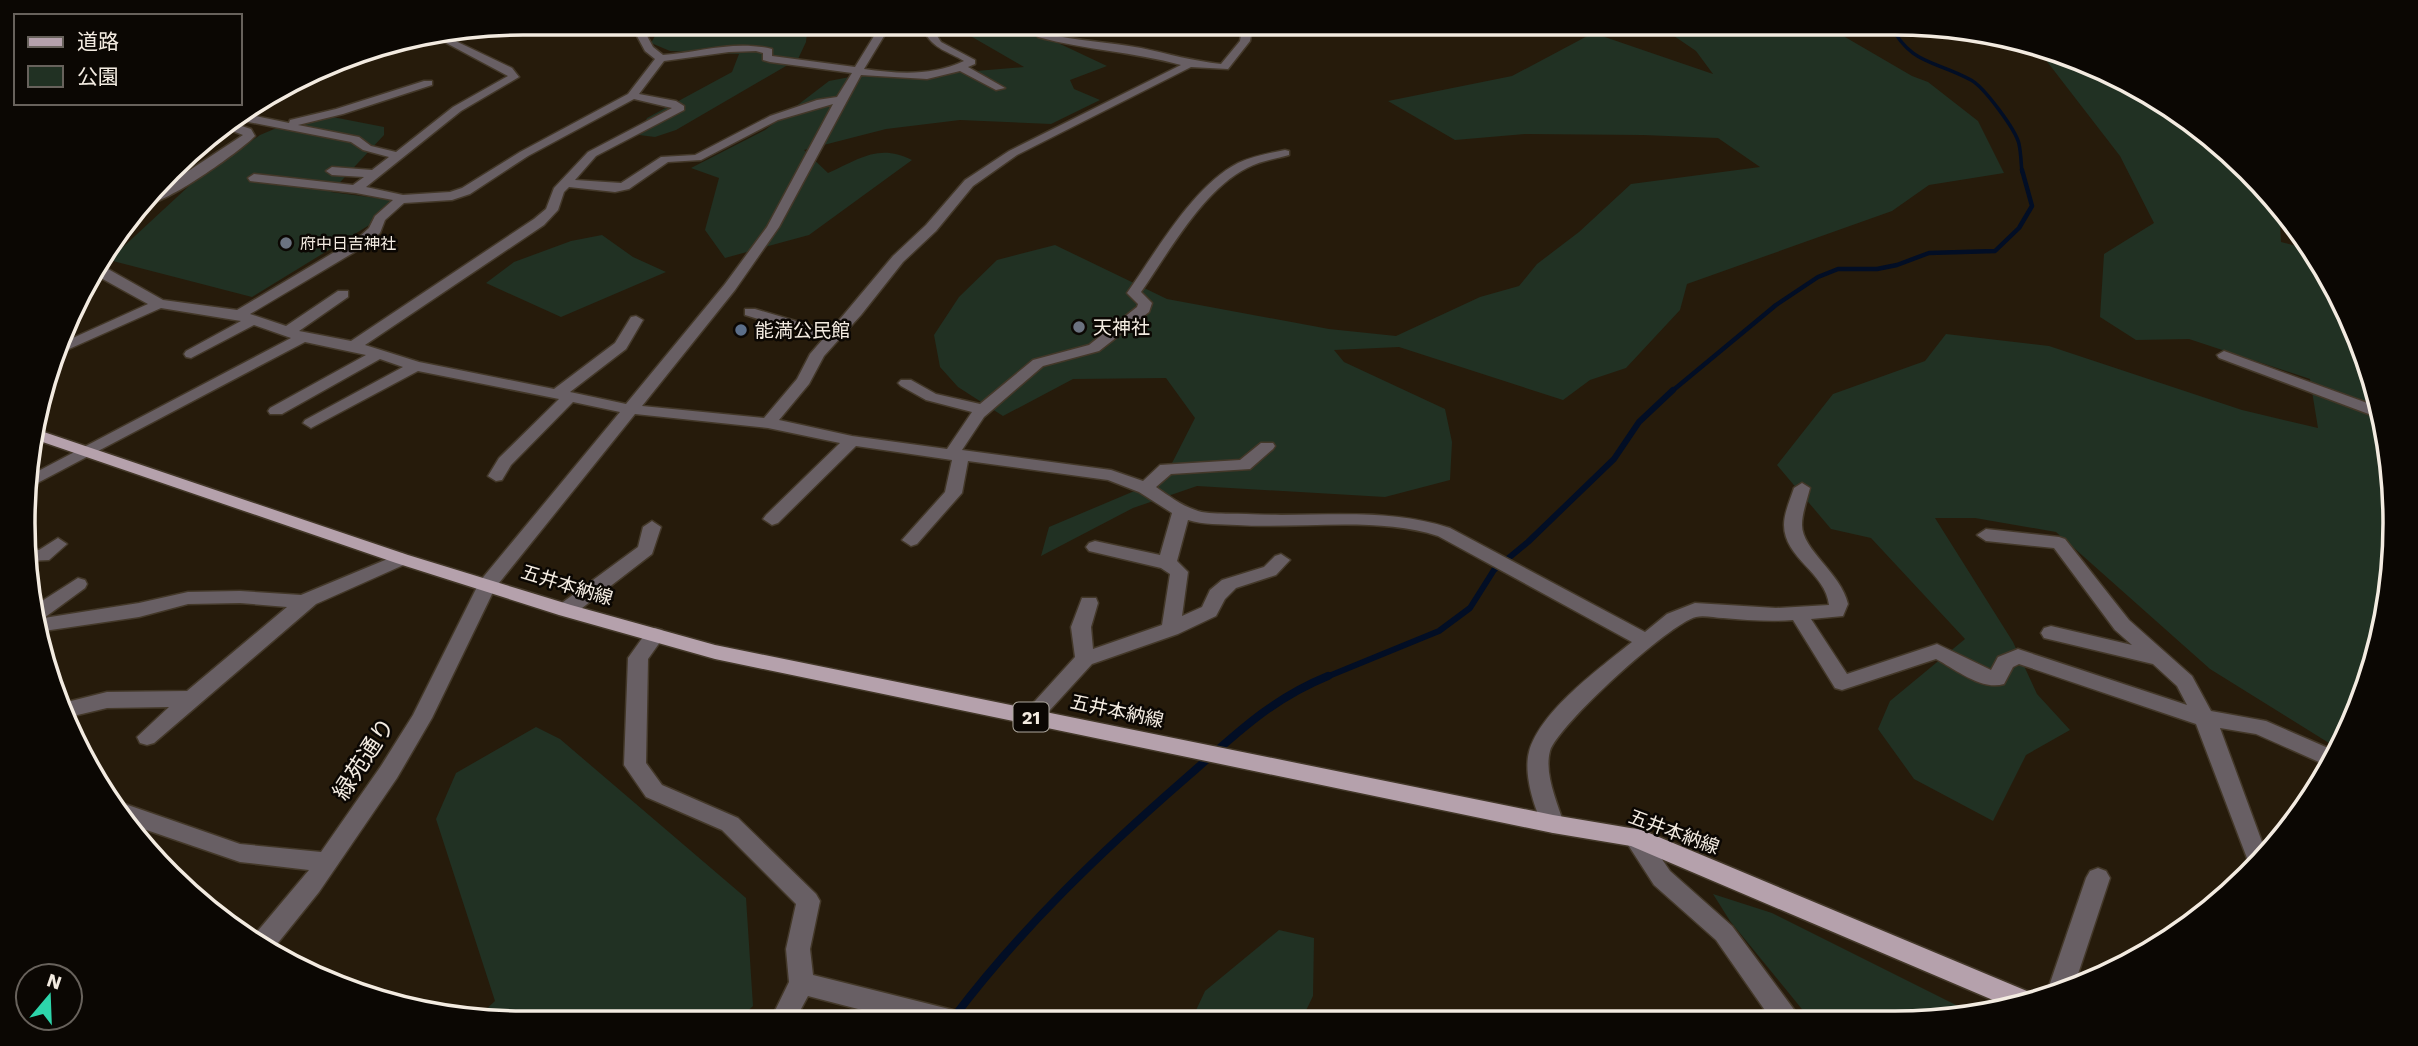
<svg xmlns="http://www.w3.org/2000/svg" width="2418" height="1046" font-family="'Work Sans','Noto Sans JP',sans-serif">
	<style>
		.green { fill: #213123 }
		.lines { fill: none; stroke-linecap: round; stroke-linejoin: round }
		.stream-far3 { stroke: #020e25; stroke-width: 3.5 }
		.stream-far2 { stroke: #020e25; stroke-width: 4.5 }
		.stream-far1 { stroke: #020e25; stroke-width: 6 }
		.stream { stroke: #020e25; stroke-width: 8 }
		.minor-casing { stroke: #433829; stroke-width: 3 }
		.major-casing { stroke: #433829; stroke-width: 3 }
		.minor { fill: #685f64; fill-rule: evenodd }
		.major { fill: #b5a1ac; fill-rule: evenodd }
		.worship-dot { fill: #6b7280; stroke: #0b0703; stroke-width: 2.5 }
		.service-dot { fill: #5c6f8a; stroke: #0b0703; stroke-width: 2.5 }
		.labels { text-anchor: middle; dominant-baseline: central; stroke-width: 5; stroke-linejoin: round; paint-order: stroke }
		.far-poi-label { font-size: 16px; fill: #f3ebe1; stroke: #0b0703; text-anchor: start }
		.shield { fill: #0b0703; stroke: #ada79e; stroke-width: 2 }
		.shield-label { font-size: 18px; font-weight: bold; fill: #f3ebe1 }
		.poi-label { font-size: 19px; fill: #f3ebe1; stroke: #0b0703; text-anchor: start }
		.street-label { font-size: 19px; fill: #f3ebe1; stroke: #0b0703 }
		.near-street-label { font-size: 23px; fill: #f3ebe1; stroke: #0b0703 }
		.rim { fill: none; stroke: #f3ebe1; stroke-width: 3.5 }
	</style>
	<rect width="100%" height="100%" fill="#261b0b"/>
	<g class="green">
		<path d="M649,23H808L806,42L798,59L676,130L655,137L639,135L647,118L732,72L739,54L670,51L651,43L655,36Z"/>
		<path d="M968,23H1038L1039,34L1107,66L1070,80L1074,89L1100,100L1051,124L960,120L886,129L804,150L828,173C859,159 879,143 912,160L809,235L725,258L705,230L719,178L691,168L765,130L829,81L886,70L940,74L1024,67L967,34L961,27Z"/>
		<path d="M1655,23H1821L1912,76L1928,82L1978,121L2004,173L1929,185L1892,211L1687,284L1680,310L1626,368L1590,380L1563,400L1399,347L1334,350L1344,362L1445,409L1452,442L1450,480L1385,497L1197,486L1133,508L1041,556L1049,527L1151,484L1170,467L1195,418L1166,378L1073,379L1003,416L958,387L940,367L934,335L959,297L997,260L1055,245L1167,299L1329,329L1396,336L1480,297L1519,286L1537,264L1579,232L1631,184L1760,167L1718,138L1643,135L1525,134L1455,140L1388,101L1512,76L1593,33L1713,74L1696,51Z"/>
		<path d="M2035,46L2056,49L2145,90L2225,147L2279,204L2281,242L2312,250L2344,302L2378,394L2394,491L2391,589L2369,684L2337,748L2210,669L2056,532L1975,518H1935L2013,642L2037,694L2070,730L2026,755L1993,821L1914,779L1878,729L1890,701L1965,639L1871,538L1831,529L1777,465L1833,394L1925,361L1946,334L2049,346L2242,410L2318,428L2310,379L2189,339L2136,340L2100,317L2104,254L2154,223L2120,156Z"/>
		<path d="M312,113L384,127V135L331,192L407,202L252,297L109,260L190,185L260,135Z"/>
		<path d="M602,235L633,257L666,272L561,317L486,283L514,262L571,241Z"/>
		<path d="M536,727L560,739L746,898L753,1006L735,1023H523L479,1016L495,1001L436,819L456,773Z"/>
		<path d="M1713,894L1772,913L1976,1015L1961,1019H1810L1730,921Z"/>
		<path d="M1279,930L1314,938L1313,996L1301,1021H1191L1205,991Z"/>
	</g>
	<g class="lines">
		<path class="stream-far3" d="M1889,23C1912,66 1932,59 1971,80C1984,87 2016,130 2019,144C2021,153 2021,163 2022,172"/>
		<path class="stream-far2" d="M1671,392L1776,305L1818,277L1838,269H1877L1897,265L1929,253L1995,251L2019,228L2032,206L2022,170"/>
		<path class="stream-far1" d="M1324,678L1439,631L1470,608L1494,570L1528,542L1614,459L1639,422L1673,390"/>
		<path class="stream" d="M954,1017C1022,927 1102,851 1187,777C1234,736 1269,700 1328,676"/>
		<defs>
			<g id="minor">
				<path d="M630,23H640L653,47L663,55C700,52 735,40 772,49V56L855,67L882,23H892L864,69C899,74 932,76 964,61C948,51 934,50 924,31L927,23H937L934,31L941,42L975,60V64L968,67L1005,88L996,90L960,71L927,79L861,75L779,227L735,290L642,406L764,418L797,379L810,354L823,339L745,315V309H755L830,331L893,256L926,225L965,180L1009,151L1181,65C1134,52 1085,50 1038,37L1028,23H1038L1044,33C1076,41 1109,42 1141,48C1169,54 1193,61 1221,64L1240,41L1243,23H1253L1250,41L1228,69L1191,67L1017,155L973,186L936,231L903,262L861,315L824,356L809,384L779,420L852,436L947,449L972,412L926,400L901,386L898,383L901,380H911L936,394L980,404L1033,360L1089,345L1137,307L1138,304L1127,293C1156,252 1193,186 1238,163C1253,156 1270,153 1285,150L1289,151V155C1275,159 1260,161 1247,168C1203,190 1169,252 1141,292L1152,303L1149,312L1099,351L1043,366L984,417L962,450L1111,470L1143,481L1160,465L1240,460L1261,443H1273L1275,446L1273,449L1250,469L1171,474L1156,487C1169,496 1182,506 1198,511C1212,515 1231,513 1246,514C1315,518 1384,506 1450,528L1645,632L1667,614L1695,603L1776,608L1829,605C1826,573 1784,558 1784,525C1784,513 1790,500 1794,488L1802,483L1810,488C1807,500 1802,513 1802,525C1802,550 1841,573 1848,604L1843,616L1811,619L1847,674L1937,644L1991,670L1998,657L2018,649L2187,705L2177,686L2153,664L2044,638L2041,633L2044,628L2051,626L2132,645L2115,630L2054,548L1986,541L1977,535L1986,529L2059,537L2065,539L2129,620L2192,676L2211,711L2266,721L2335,751L2328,766L2256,734L2220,728L2265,850L2250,866L2196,724L2019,664L2013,667L2004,684C1982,691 1955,669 1936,659L1842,690L1835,688L1793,620C1769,622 1746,620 1723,618C1715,618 1704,615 1696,617C1670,623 1558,725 1550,751C1544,774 1557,802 1564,824L1561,830L1553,833L1545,830C1535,810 1523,775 1529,752C1540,711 1600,668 1632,642L1438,536C1378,516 1300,529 1237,525C1221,524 1203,525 1188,520L1177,561L1188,572L1182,616L1202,607L1210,590L1222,580L1264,567L1275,556L1281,554L1290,560L1276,575L1236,588L1225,599L1216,616L1178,634L1092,664L1039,722L1032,725L1025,722L1022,717L1025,712L1075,657L1071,627L1082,598H1096L1098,603L1091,627L1093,649L1162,625L1170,574L1161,568L1089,551L1086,547L1089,543L1095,541L1160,555L1172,513L1139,492L1108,480L968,461L962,493L917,544L911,546L902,540L945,492L952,460L856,446L778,523L772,525L763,519L766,515L840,443L768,428L635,414L495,588L432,718L397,778L319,892L269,954L251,939L309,870L240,862L132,825L116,805L122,803L240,844L321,852L381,766L413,715L480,581L620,412L573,402L511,465L502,480L496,481L488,476L499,458L559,399L418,371L311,428L303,423L305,420L403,367L380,359L282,414H270L268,411L270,408L366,355L305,342L26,489L27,477L291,338L254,325L191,358L186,357L184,354L186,351L241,321L161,308L60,353L64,342L148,304L90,272L96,266L108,269L163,300L237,310L358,238L369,228L375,216L393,200L356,193L250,181L248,178L254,174L353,185L364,177L332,175L326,171L332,167L372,170L389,157L363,150L351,142L233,119L240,113L289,123L290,120L336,109L424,81H432V85L343,114L298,125L359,137L371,146L396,152L453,107L508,76L435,37L445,36L512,68L519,77L461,111L366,187L403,195L450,192L462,188L520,152L628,94L655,59L645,51ZM756,51L763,53V60L770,62L852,73L837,97L817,100L770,116L695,155L661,157L621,183L575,180L596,156L684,110V106L676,101L639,94L664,61L729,52ZM634,99L672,108L588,152L554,188L546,209L534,219L351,341L299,331L348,297V291H338L286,326L250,314L368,244L380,233L385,220L404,203L452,200L470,194L528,156ZM833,104L767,227L725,284L626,404L570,392L626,349L643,320L636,316L631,317L615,343L554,389L419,362L365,345L544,225L558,210L564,192L569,187L615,192L629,189L668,162L701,160L778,120Z"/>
				<path d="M229,122L251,129L255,136C239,152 166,204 146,204L155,193L243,135L222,127Z"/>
				<path d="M2224,351L2381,408L2382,419L2219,358L2217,355Z"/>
				<path d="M652,521L661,527L652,554L573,615H559L557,610L559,605L638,547L643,527Z"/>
				<path d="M58,538L67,544L49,560L27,561L25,549L39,550Z"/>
				<path d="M402,553L411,559L408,563L316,604L154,743L147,745L140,743L137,737L169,707L107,708L69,717L63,703L107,692L187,691L287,607L240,603L188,604L139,617L37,632L31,608L78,578L85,580L87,584L85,588L44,618L139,603L188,592L240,591L301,595Z"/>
				<path d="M655,628L662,630L665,635L648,659L646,763L662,785L738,818L816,894L820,901L810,949L813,975L953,1010L962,1014L966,1022H908L808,996L794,1022L769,1023L789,982L786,949L796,904L722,830L646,797L624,765L628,658L648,630Z"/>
				<path d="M1634,828L1642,830L1670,871L1732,926L1795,1011L1799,1019H1771L1716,940L1654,885L1623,837L1626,830Z"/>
				<path d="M2098,868L2106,871L2110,878L2073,989L2048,995L2047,992L2086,878L2090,871Z"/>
			</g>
			<path id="major" d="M32,428L408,555L571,605L715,645L1553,815L1642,830L2034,994L2036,999L2007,1006L1631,846L1553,833L715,659L559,615L396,563L31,438Z"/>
		</defs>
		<use href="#minor" class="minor-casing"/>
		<use href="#major" class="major-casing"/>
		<use href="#minor" class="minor"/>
		<use href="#major" class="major"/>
	</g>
	<g class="worship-dot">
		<circle cx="286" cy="243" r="7"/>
		<circle cx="1079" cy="327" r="7"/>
	</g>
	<circle class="service-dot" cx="741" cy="330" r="7"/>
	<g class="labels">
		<g class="far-poi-label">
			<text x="300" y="243">府中日吉神社</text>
		</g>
		<rect class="shield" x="1013.5" y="702.5" width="35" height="29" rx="5"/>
		<g class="shield-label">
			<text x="1031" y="717">21</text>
		</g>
		<g class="poi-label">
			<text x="1093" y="327">天神社</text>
			<text x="755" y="330">能満公民館</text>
		</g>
		<g class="street-label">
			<text transform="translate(567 585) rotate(17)">五井本納線</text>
			<text transform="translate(1117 711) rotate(12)">五井本納線</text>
			<text transform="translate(1674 832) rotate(20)">五井本納線</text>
		</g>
		<g class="near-street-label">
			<text transform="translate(364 759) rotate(-57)">緑苑通り</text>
		</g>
	</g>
	<path d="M0 0H2418V1046H0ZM523 35H1895A488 488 0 0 1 2383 523V523A488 488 0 0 1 1895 1011H523A488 488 0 0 1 35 523V523A488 488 0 0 1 523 35Z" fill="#0b0703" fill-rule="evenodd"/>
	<path class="rim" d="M523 35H1895A488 488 0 0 1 2383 523V523A488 488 0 0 1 1895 1011H523A488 488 0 0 1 35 523V523A488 488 0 0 1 523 35Z"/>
	<rect x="14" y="14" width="228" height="91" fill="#0b0703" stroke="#68625c" stroke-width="2"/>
	<rect x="28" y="37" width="35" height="10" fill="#b5a1ac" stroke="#68625c" stroke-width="2"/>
	<text x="77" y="49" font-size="21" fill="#f3ebe1">道路</text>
	<rect x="28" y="66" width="35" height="21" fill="#213123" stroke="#68625c" stroke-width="2"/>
	<text x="77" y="84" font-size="21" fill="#f3ebe1">公園</text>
	<g transform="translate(49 997) rotate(19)"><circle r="33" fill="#0b0703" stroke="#68625c" stroke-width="2"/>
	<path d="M0-5L12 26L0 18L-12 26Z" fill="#2dd5ab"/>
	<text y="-10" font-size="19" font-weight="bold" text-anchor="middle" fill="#f3ebe1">N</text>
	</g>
</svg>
